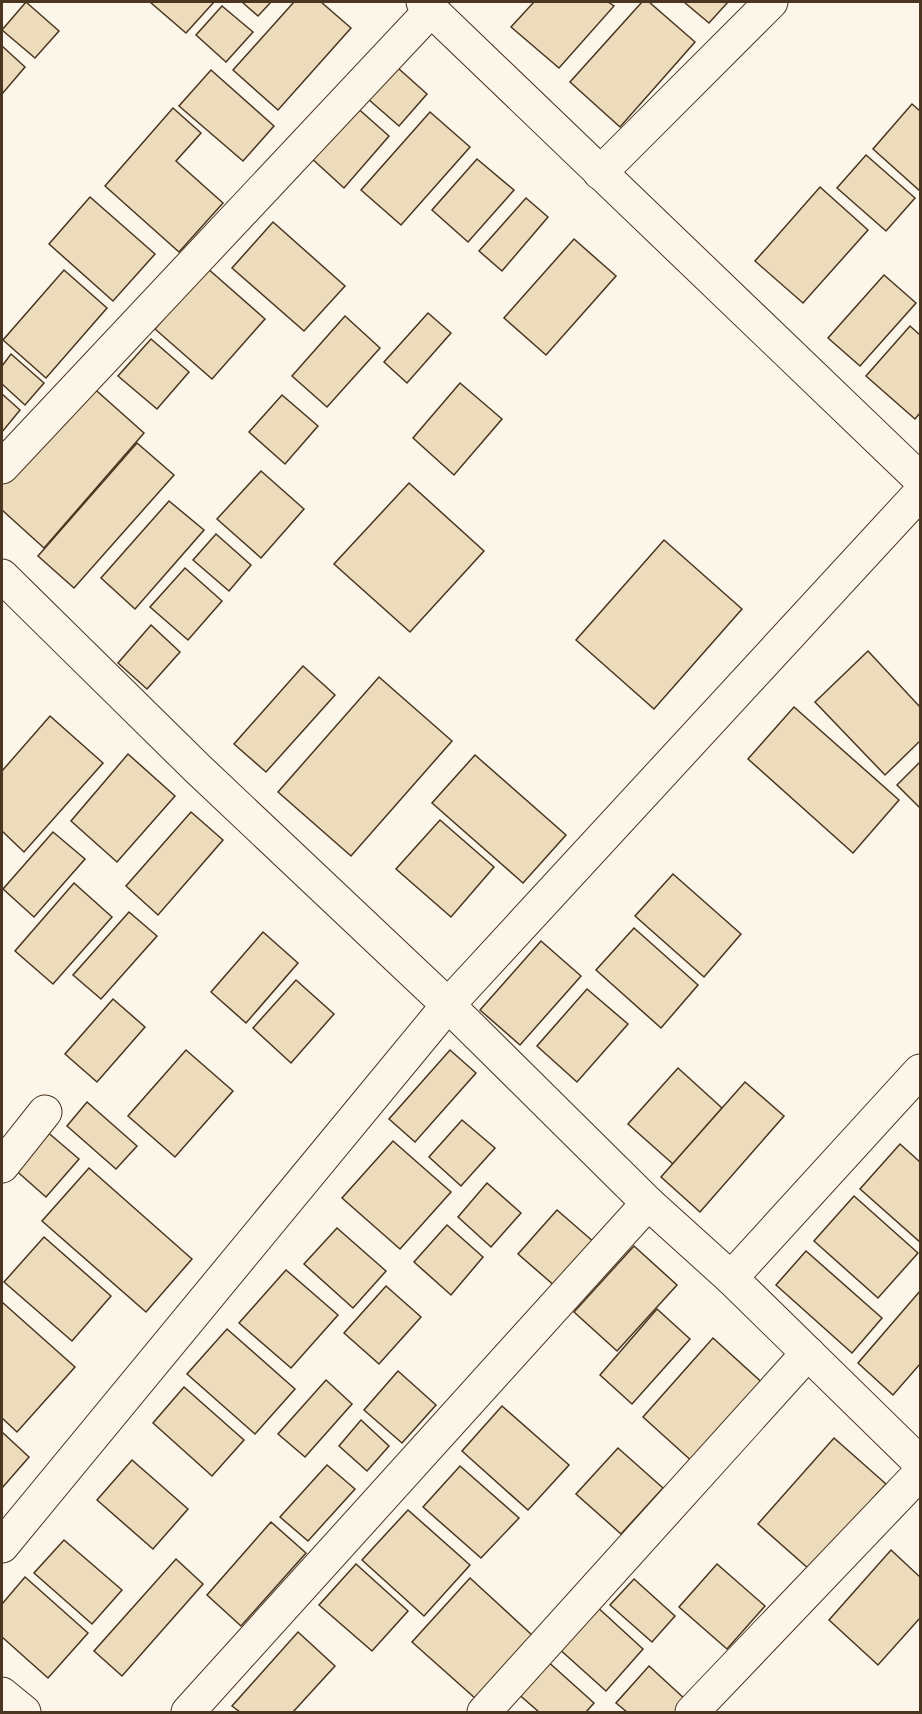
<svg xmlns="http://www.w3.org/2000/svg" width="922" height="1714" font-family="'Crimson Pro',serif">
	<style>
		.building { fill: #ecdcbc; stroke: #4a3520; stroke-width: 1.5 }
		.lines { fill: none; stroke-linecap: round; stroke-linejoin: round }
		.street-casing { stroke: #4a3520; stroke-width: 35 }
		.street { stroke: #fbf6e9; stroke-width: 33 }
	</style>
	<rect width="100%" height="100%" fill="#fbf6e9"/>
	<g class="building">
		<path d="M26,2L59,31L35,58L2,30Z"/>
		<path d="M150,2H214L186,33Z"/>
		<path d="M242,2H271L258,16Z"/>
		<path d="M294,2H321L351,28L278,110L233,70Z"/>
		<path d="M534,2H608L614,6L559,68L511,27Z"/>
		<path d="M642,2H649L695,42L620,127L570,82Z"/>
		<path d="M684,2H728L709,23Z"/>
		<path d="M222,6L253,32L226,62L196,35Z"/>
		<path d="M2,46L25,67L2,94Z"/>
		<path d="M389,60L427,94L399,126L360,92Z"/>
		<path d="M211,70L274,126L243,161L179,106Z"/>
		<path d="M912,104L920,111V191L873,149Z"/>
		<path d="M354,105L389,136L344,188L309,156Z"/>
		<path d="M173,108L201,133L176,161L223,203L179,252L105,186Z"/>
		<path d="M430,112L470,147L401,225L361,190Z"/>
		<path d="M866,155L915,198L886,231L837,188Z"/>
		<path d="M477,159L514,190L468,242L432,210Z"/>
		<path d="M820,187L868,230L803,303L755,261Z"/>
		<path d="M90,197L155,254L113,301L49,244Z"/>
		<path d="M526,198L548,217L502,271L479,251Z"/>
		<path d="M273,222L345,286L304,331L232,268Z"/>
		<path d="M574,239L616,276L546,355L504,318Z"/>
		<path d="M207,268L265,319L212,379L155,329Z"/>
		<path d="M64,270L107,308L46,378L3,340Z"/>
		<path d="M884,275L916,303L860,366L828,338Z"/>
		<path d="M428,313L451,333L407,383L384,362Z"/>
		<path d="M345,316L380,348L327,407L292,376Z"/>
		<path d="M910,326L920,335V413L915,419L866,376Z"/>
		<path d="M151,339L189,372L157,409L118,376Z"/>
		<path d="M11,354L44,383L25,405L2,384V366Z"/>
		<path d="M460,383L502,419L454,475L413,438Z"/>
		<path d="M89,384L144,433L44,548L2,510V483Z"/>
		<path d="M2,394L20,410L2,432Z"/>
		<path d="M282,395L318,426L285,464L249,432Z"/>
		<path d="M137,443L174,475L74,588L38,556Z"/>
		<path d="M261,471L304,509L261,558L217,519Z"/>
		<path d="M409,483L484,551L410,632L334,564Z"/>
		<path d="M169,501L204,530L135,609L101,578Z"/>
		<path d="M216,534L251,565L229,591L193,560Z"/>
		<path d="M664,540L742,609L654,709L576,640Z"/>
		<path d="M185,568L222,601L188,640L150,607Z"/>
		<path d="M151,625L180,652L147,689L118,663Z"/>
		<path d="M868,651L920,707V741L885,775L815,702Z"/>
		<path d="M303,666L335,695L266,772L234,744Z"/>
		<path d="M379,677L452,741L351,856L278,792Z"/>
		<path d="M794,707L899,800L853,853L748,759Z"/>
		<path d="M50,716L103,763L24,852L2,831V771Z"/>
		<path d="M128,754L175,796L117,862L71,821Z"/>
		<path d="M475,755L566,835L523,883L432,803Z"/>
		<path d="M920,762V808L897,785Z"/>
		<path d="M191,812L223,840L158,915L126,886Z"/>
		<path d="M440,820L494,867L451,917L396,869Z"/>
		<path d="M53,832L85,859L34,917L3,889Z"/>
		<path d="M673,874L741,934L704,977L635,916Z"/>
		<path d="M74,883L112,917L53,984L15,951Z"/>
		<path d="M129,912L157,936L101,999L73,975Z"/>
		<path d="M634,928L698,985L661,1028L596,970Z"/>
		<path d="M263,932L298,963L246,1023L211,992Z"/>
		<path d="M541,941L581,976L520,1045L480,1010Z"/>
		<path d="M296,980L334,1014L291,1063L253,1028Z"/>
		<path d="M587,989L628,1024L577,1082L537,1046Z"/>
		<path d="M113,999L145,1027L97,1082L65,1054Z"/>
		<path d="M186,1050L233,1091L175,1157L128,1116Z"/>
		<path d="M450,1050L476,1073L415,1142L389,1119Z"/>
		<path d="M678,1068L722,1108L673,1164L628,1124Z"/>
		<path d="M745,1082L784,1116L700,1212L661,1177Z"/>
		<path d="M87,1102L137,1146L116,1169L67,1126Z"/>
		<path d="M462,1120L495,1148L461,1186L429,1157Z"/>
		<path d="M45,1130L79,1159L46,1197L12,1167Z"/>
		<path d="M393,1141L451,1192L400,1249L342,1198Z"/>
		<path d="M900,1144L920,1162V1242L860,1189Z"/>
		<path d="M89,1168L192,1259L146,1312L42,1221Z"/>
		<path d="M487,1183L521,1213L491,1247L458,1217Z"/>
		<path d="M854,1196L918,1253L878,1298L814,1241Z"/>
		<path d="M557,1210L595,1243L556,1287L518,1254Z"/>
		<path d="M447,1225L483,1257L451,1295L414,1262Z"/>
		<path d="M337,1228L386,1271L353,1308L304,1264Z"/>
		<path d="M44,1237L111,1296L72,1341L4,1282Z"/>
		<path d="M634,1246L677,1285L617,1351L574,1312Z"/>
		<path d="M806,1251L882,1318L852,1353L776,1285Z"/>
		<path d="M286,1270L338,1315L291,1368L239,1323Z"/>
		<path d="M386,1286L421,1317L379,1364L344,1333Z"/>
		<path d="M920,1291V1364L893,1395L858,1363Z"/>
		<path d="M2,1302L75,1367L17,1432L2,1418Z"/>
		<path d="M657,1309L690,1339L632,1404L600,1375Z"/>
		<path d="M227,1329L295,1389L255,1434L187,1374Z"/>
		<path d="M713,1338L766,1386L695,1464L643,1417Z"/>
		<path d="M398,1371L436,1405L402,1443L364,1410Z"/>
		<path d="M326,1380L352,1404L305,1457L278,1434Z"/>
		<path d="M184,1387L244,1440L212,1476L153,1423Z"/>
		<path d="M502,1406L569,1465L528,1510L462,1451Z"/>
		<path d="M361,1420L389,1446L367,1471L339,1446Z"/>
		<path d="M2,1432L29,1457L2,1488Z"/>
		<path d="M834,1438L886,1484L809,1569L758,1524Z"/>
		<path d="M618,1448L663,1488L621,1534L576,1494Z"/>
		<path d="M132,1460L188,1509L153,1549L97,1500Z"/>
		<path d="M327,1465L355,1489L308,1541L280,1517Z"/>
		<path d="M460,1466L519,1518L481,1558L423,1507Z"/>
		<path d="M408,1510L470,1565L424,1616L362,1560Z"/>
		<path d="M271,1522L306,1553L241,1626L207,1595Z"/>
		<path d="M64,1540L122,1590L92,1624L34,1573Z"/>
		<path d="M891,1550L920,1577V1618L878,1665L829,1620Z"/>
		<path d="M176,1559L203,1584L122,1676L94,1651Z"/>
		<path d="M356,1564L408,1611L372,1651L319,1605Z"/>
		<path d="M717,1564L765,1606L727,1649L679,1607Z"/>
		<path d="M25,1577L88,1633L48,1678L2,1637V1604Z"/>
		<path d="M470,1578L533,1636L476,1699L412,1642Z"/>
		<path d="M634,1579L675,1616L652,1642L610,1605Z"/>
		<path d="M595,1605L643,1649L606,1691L557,1647Z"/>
		<path d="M298,1632L335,1666L293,1712H240L232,1706Z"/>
		<path d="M545,1659L594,1703L586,1712H539L516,1692Z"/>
		<path d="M649,1666L686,1700L675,1712H627L616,1703Z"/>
	</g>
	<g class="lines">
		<defs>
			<g id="street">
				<path d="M423,2L920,479"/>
				<path d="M600,173L771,2"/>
				<path d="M2,467L432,9"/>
				<path d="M2,576L197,768L448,1005L648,1203L731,1278L920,1463"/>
				<path d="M2,1166L45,1112"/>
				<path d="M731,1278L920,1071"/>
				<path d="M2,1546L448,1005L920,493"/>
				<path d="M2,1694L24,1712"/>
				<path d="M188,1712L648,1203"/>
				<path d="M484,1712L808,1353"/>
				<path d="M692,1712L920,1473"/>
			</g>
		</defs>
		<use href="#street" class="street-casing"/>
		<use href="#street" class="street"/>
	</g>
	<rect width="922" height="1714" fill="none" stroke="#4a3520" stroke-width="6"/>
</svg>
